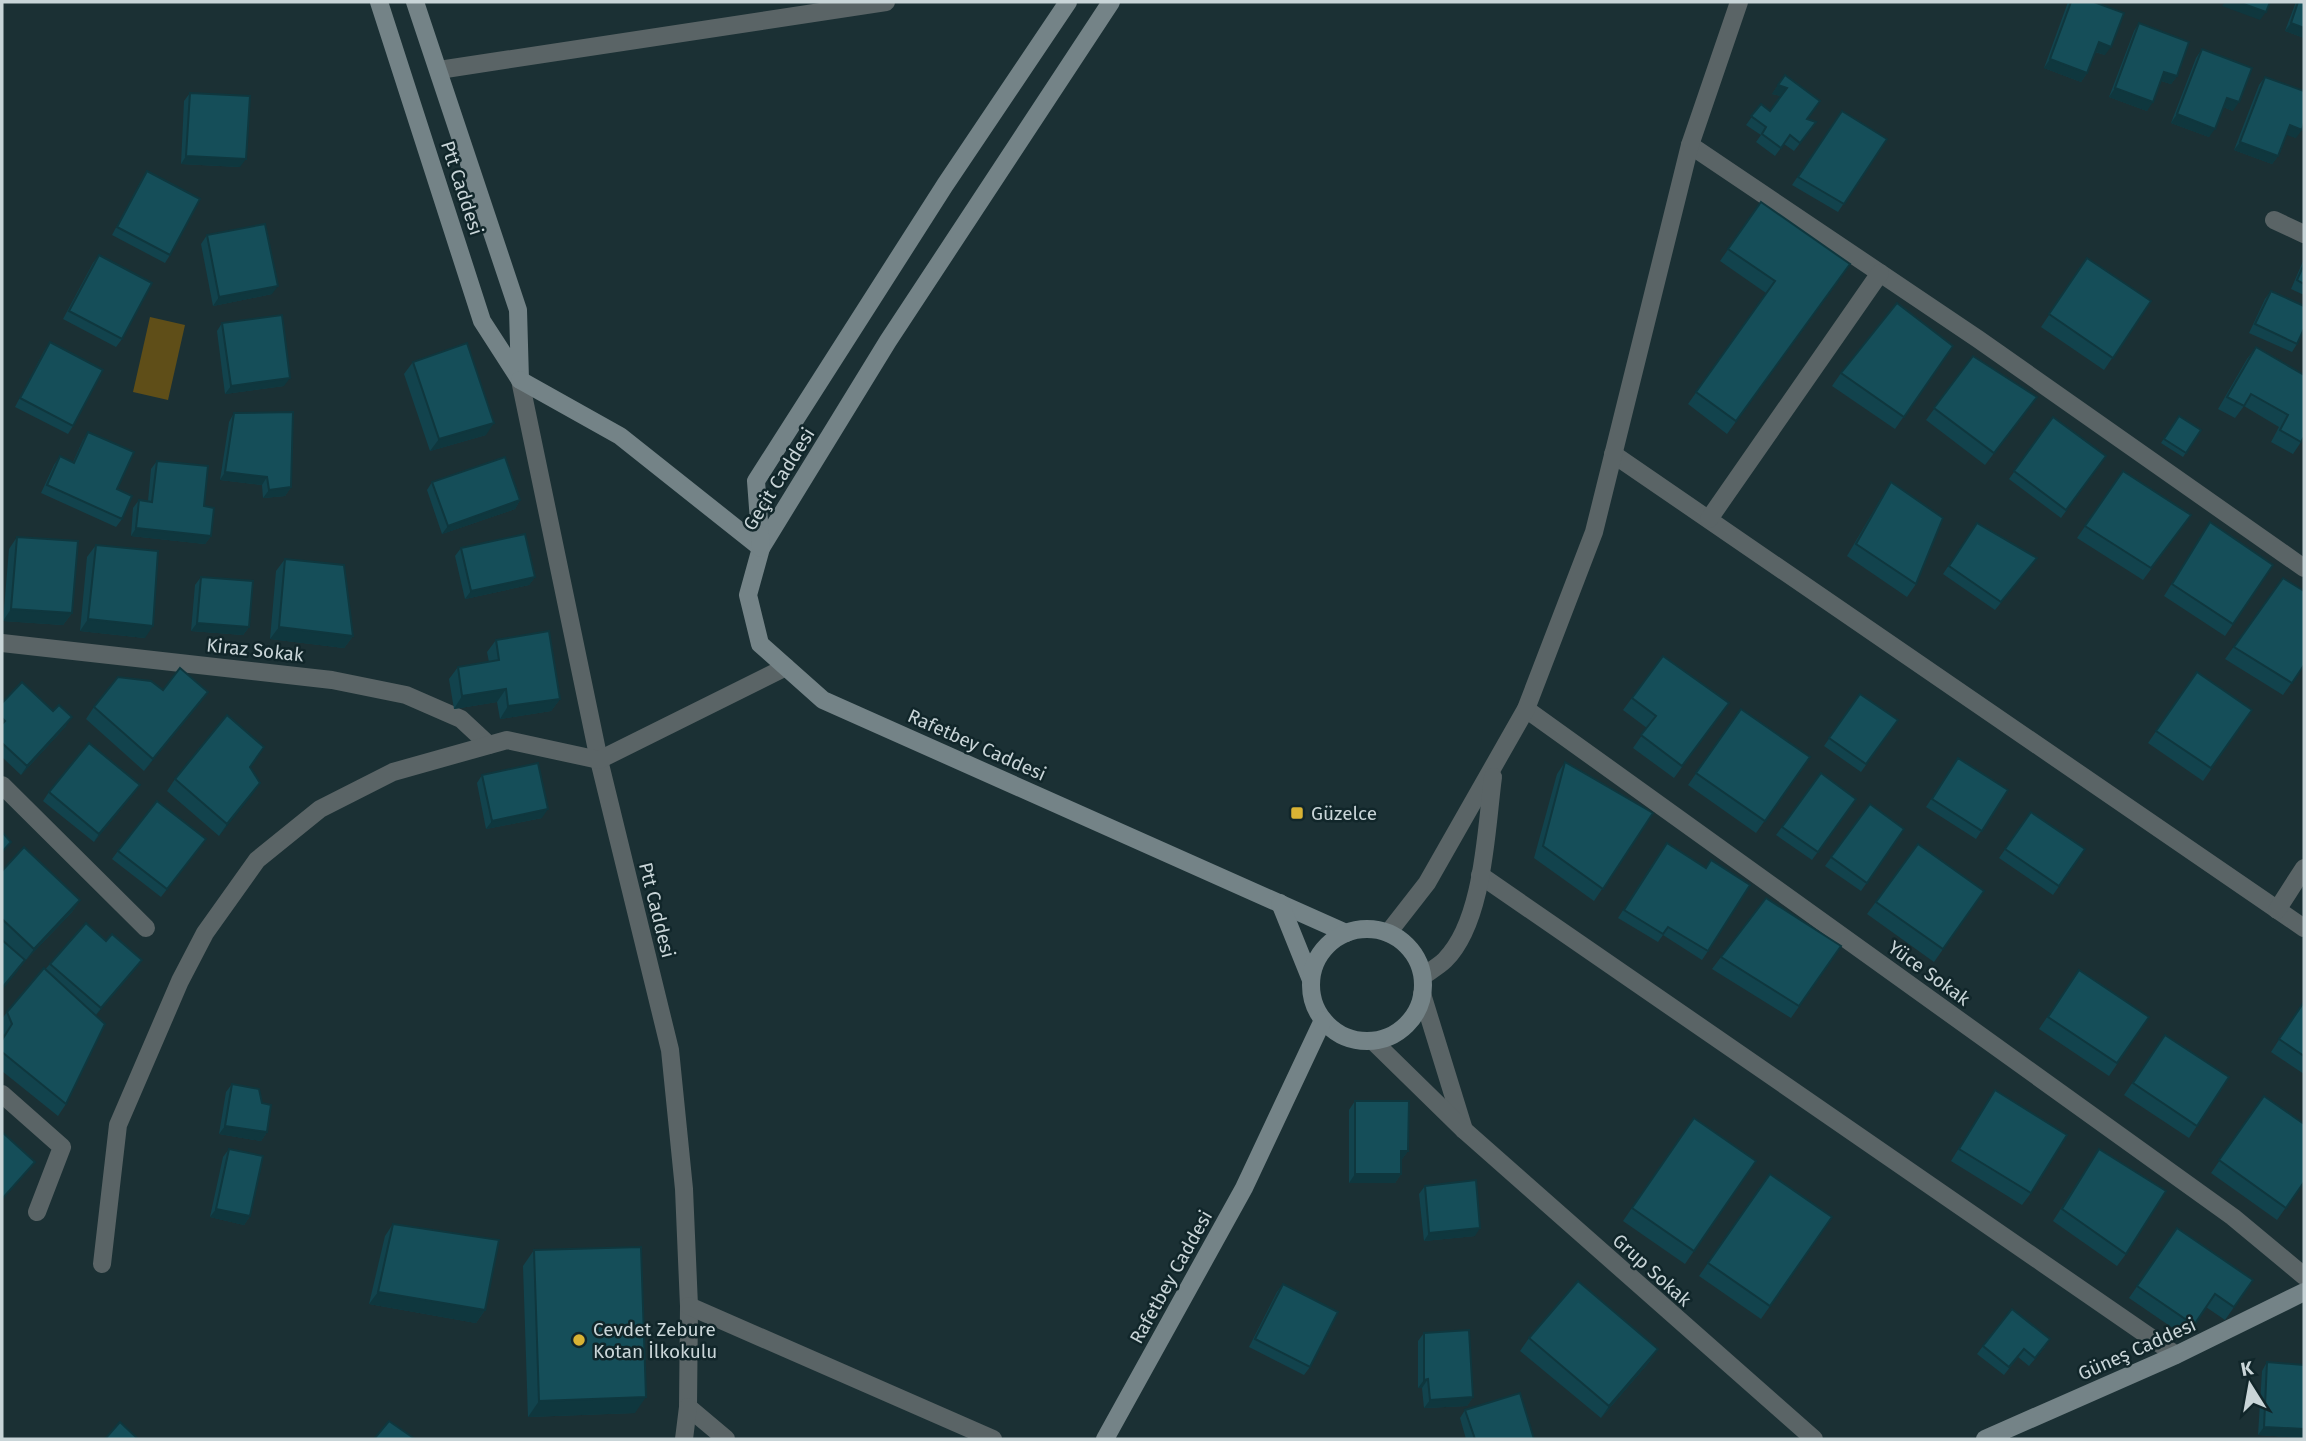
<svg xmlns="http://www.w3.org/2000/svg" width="2306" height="1441" font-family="'Fira Sans',sans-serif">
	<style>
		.water { fill: #5f4e18 }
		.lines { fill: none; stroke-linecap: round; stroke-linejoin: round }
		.street { stroke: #5a6466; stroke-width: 18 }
		.secondary { stroke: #748387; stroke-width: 18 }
		.wall { fill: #12434d }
		.shaded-wall { fill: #0f373e }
		.building { fill: #154e59; stroke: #0f373e; stroke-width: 2 }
		.poi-dot { fill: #d9b334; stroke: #11262a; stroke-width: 2.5 }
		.labels { text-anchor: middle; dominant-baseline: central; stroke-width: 5; stroke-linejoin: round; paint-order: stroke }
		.street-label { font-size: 19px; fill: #c9d5d8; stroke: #11262a }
		.poi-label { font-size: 19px; fill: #c9d5d8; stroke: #11262a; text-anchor: start }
	</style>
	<rect width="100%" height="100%" fill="#1b3034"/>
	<path class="water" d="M150,317L185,325L168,400L133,392Z"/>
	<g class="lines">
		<g class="street">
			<path d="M439,70L886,2"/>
			<path d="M1690,145L1978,339L2304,568"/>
			<path d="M2274,220L2304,234"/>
			<path d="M520,380L599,760L670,1050L684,1189L689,1306L688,1407L726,1439"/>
			<path d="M1613,454L2304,928"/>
			<path d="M1709,519L1880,273"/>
			<path d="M2,643L332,680L406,695L461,719L489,745"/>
			<path d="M1526,709L2233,1217L2304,1276"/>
			<path d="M2,785L146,928"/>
			<path d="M1480,875L2176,1355"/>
			<path d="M2277,910L2304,868"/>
			<path d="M1388,933L1427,883L1526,709L1594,532L1690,145L1739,2"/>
			<path d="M1423,976C1430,971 1439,966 1445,960C1484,921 1486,829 1493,777"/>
			<path d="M1422,994L1464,1130"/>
			<path d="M1373,1041L1464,1130L1814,1439"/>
			<path d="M2,1094L62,1147L37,1212"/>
			<path d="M102,1264L118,1125L180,981L205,933L257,860L320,809L393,772L507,740L599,760L786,667"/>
			<path d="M689,1306L993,1439"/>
			<path d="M684,1439L688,1407"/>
		</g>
		<g class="secondary">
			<path d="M379,2L482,321L520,380L518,310L415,2"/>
			<path d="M1111,2L888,341L761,548L748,595L760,644L823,700L1346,933"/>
			<path d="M520,380L620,436L761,548"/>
			<path d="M761,548L756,481L945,185L1068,2"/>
			<path d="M1280,903L1311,980"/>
			<circle cx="1367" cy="985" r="56"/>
			<path d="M1105,1439L1244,1188L1323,1020"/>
			<path d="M1985,1439L2176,1355L2304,1292"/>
		</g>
	</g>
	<g class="wall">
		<path d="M2068,2H2094L2105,55L2095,52L2087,73L2081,82L2044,68Z"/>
		<path d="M2296,2H2304V38L2285,31Z"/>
		<path d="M2139,23L2177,76L2171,84L2161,81L2147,111L2109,97L2134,31Z"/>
		<path d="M2202,49L2233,111L2223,107L2209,137L2171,123L2196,58Z"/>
		<path d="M1785,75L1807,119L1816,122L1794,151L1784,144L1775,156L1756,142L1761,135L1746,125L1761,104L1770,111L1781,96L1772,94Z"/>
		<path d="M2265,77L2296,138L2286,134L2278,156L2272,164L2234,150L2259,85Z"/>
		<path d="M190,93L240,167L181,164L184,101Z"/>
		<path d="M1842,111L1887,139L1838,212L1792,185Z"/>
		<path d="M147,171L170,255L165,263L112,235L142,179Z"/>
		<path d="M1761,202L1850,264L1727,434L1688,404L1766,293L1720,261Z"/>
		<path d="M207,235L272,294L213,306L201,244Z"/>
		<path d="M99,255L122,339L116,347L63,319L93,263Z"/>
		<path d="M2087,258L2151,301L2104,370L2041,327Z"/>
		<path d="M2304,259V295L2291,289Z"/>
		<path d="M2271,291L2297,344L2292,352L2249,333L2265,299Z"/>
		<path d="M222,323L284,386L225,394L217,331Z"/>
		<path d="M50,342L73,426L68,434L15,407L44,351Z"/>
		<path d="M1953,346L1895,429L1832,386L1841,373Z"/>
		<path d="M2256,347L2301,442L2293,454L2271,442L2279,427L2244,406L2235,418L2218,409L2247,359Z"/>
		<path d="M1973,356L2037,397L1985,465L1926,420Z"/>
		<path d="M413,362L486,435L430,451L404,374Z"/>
		<path d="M234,413L291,487L285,496L263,498L262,485L220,480L229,422Z"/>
		<path d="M2179,416L2201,430L2183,457L2161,443Z"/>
		<path d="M2053,417L2106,456L2061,518L2009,479Z"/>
		<path d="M88,432L117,489L122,519L116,527L41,493L54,465L60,456L73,462L83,440Z"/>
		<path d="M157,461L204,506L211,536L205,544L131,536L133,508L139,500L148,501L151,469Z"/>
		<path d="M2123,471L2191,515L2143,580L2077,538Z"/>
		<path d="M432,482L520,500L515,509L442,534L427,490Z"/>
		<path d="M1891,482L1916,584L1907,597L1847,556L1883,495Z"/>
		<path d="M2210,522L2273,565L2225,636L2164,596Z"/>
		<path d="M1977,523L2037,558L1995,610L1943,574Z"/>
		<path d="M17,537L72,613L63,625L3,621L9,549Z"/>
		<path d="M96,545L145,638L80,631L87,557Z"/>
		<path d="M461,548L535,577L529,585L465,599L455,556Z"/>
		<path d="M285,559L353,636L344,648L270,639L276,571Z"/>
		<path d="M201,577L249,627L243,635L191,631L195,585Z"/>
		<path d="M2283,578L2304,665L2283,695L2225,659Z"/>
		<path d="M496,640L560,699L551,711L500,719L497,702L454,709L449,679L458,667L489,662L487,652Z"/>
		<path d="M1663,656L1720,715L1674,778L1633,748L1647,728L1623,710Z"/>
		<path d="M2197,672L2252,710L2203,781L2148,743Z"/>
		<path d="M163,690L208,692L199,704L144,771L86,719L94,707Z"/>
		<path d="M1860,694L1898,720L1861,772L1824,746Z"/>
		<path d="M2,703L53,711L66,726L21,775L2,757Z"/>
		<path d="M1741,709L1810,757L1756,833L1688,785Z"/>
		<path d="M1958,758L2008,790L1976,839L1926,807Z"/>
		<path d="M1565,762L1653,813L1594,901L1534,858L1557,774Z"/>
		<path d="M250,767L260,783L219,836L167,791L175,779Z"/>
		<path d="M1821,773L1856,799L1812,860L1776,835Z"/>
		<path d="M482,775L542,818L486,829L477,783Z"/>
		<path d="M49,792L134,793L94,842L43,801Z"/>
		<path d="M1870,804L1904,829L1861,891L1825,866Z"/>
		<path d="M2031,812L2085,849L2053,895L1999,858Z"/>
		<path d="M206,839L161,897L112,859L118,851Z"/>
		<path d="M1918,844L1984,891L1934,962L1867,914Z"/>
		<path d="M1661,851L1708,951L1702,960L1663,935L1658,942L1618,918Z"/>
		<path d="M2,871L80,900L72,912L25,961L2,990V940L11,948L2,939Z"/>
		<path d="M106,941L142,960L136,968L96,1015L66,1104L58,1116L2,1071V1039L4,1036L2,1031V1019L7,1012L50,964Z"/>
		<path d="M1841,946L1791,1018L1712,969L1721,957Z"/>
		<path d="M2079,970L2149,1017L2109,1076L2039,1029Z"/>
		<path d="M2304,1001V1074L2271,1052Z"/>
		<path d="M2165,1035L2229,1077L2189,1138L2124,1095Z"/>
		<path d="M232,1084L267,1132L261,1141L219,1134L226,1092Z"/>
		<path d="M1995,1090L2031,1193L2022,1205L1951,1161Z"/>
		<path d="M2264,1096L2304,1182L2277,1220L2211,1173Z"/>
		<path d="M1355,1101L1408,1151L1402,1159H1401V1174L1395,1183H1349V1110Z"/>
		<path d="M1694,1118L1756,1161L1685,1264L1623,1221Z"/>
		<path d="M229,1149L250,1216L244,1225L210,1217L223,1157Z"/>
		<path d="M2099,1149L2126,1254L2117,1266L2053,1221Z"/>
		<path d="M1770,1174L1832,1217L1761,1319L1699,1276Z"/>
		<path d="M1425,1186L1475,1236L1424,1241L1419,1194Z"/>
		<path d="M393,1224L485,1310L476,1323L369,1304L385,1236Z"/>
		<path d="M2177,1228L2253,1280L2225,1320L2206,1307L2186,1337L2129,1298Z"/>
		<path d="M534,1250L635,1413L528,1417L523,1266Z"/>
		<path d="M1283,1284L1310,1367L1304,1375L1249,1347L1277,1292Z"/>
		<path d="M1424,1333L1473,1397L1467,1406L1424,1408L1422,1388H1418V1341Z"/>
		<path d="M1529,1338L1650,1361L1601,1418L1520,1351Z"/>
		<path d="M1983,1346L2045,1347L2029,1366L2018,1357L2004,1375L1977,1354Z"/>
		<path d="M2267,1362L2302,1438L2258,1435L2262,1371Z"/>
		<path d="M1465,1410L1534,1439H1466L1460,1418Z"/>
	</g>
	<g class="shaded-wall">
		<path d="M2225,2H2238L2266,12L2260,20L2222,6Z"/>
		<path d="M2291,23L2304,28V38L2285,31Z"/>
		<path d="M2099,42L2111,47L2105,55L2093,51Z"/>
		<path d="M2050,59L2087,73L2081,82L2044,68Z"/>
		<path d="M2164,72L2177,76L2171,84L2158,80Z"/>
		<path d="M1778,85L1787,88L1781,96L1772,94Z"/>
		<path d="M2115,88L2153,102L2147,111L2109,97Z"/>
		<path d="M2227,98L2239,102L2233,111L2221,106Z"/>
		<path d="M2177,114L2215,129L2209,137L2171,123Z"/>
		<path d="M2290,125L2302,130L2296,138L2284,134Z"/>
		<path d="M2240,142L2278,156L2272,164L2234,150Z"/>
		<path d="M186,156L246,159L240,167L181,164Z"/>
		<path d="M278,286L272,294L213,306L219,297Z"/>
		<path d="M290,378L284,386L225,394L231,386Z"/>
		<path d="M494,423L486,435L430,451L439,439Z"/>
		<path d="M225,472L267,477L262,485L220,480Z"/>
		<path d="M291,487L285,496L263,498L269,490Z"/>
		<path d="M520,500L515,509L442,534L448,526Z"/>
		<path d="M136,528L211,536L205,544L131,536Z"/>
		<path d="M535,577L529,585L465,599L471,591Z"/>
		<path d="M11,609L72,613L63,625L3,621Z"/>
		<path d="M88,619L153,626L145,638L80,631Z"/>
		<path d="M197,623L249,627L243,635L191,631Z"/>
		<path d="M279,627L353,636L344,648L270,639Z"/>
		<path d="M506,689L497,702L454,709L462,696Z"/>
		<path d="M208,692L199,704L144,771L153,759Z"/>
		<path d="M560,699L551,711L500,719L508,706Z"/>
		<path d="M72,717L66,726L21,775L27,766Z"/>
		<path d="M260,783L252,795L219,836L227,824Z"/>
		<path d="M140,785L134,793L94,842L99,834Z"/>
		<path d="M548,809L542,818L486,829L492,821Z"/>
		<path d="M80,900L72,912L25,961L34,949Z"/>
		<path d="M25,960L17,972L2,990V988Z"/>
		<path d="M142,960L136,968L95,1016L101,1008Z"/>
		<path d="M225,1126L267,1132L261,1141L219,1134Z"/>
		<path d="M1401,1151H1408L1402,1159H1395Z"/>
		<path d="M35,1162L29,1170L2,1200V1199Z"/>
		<path d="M1355,1174H1401L1395,1183H1349Z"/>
		<path d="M216,1209L250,1216L244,1225L210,1217Z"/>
		<path d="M1480,1228L1475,1236L1424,1241L1429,1233Z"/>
		<path d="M378,1292L485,1310L476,1323L369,1304Z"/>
		<path d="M1658,1349L1650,1361L1601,1418L1609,1406Z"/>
		<path d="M1428,1379L1422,1388H1418L1424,1380Z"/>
		<path d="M646,1397L635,1413L528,1417L539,1401Z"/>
		<path d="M1473,1397L1467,1406L1424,1408L1430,1400Z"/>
		<path d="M2264,1427L2304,1429V1434L2302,1438L2258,1435Z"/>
	</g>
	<g class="building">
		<path d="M2071,2H2094L2124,13L2111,47L2099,42L2087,73L2050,59Z"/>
		<path d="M2238,2H2270L2266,12Z"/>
		<path d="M2298,2H2304V28L2291,23Z"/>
		<path d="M2139,23L2189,42L2177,76L2164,72L2153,102L2115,88Z"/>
		<path d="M2202,49L2252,68L2239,102L2227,98L2215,129L2177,114Z"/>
		<path d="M1785,75L1820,101L1807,119L1816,122L1800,143L1790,135L1781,148L1762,134L1766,127L1751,116L1761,104L1770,111L1787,88L1778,85Z"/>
		<path d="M2265,77L2304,91V123L2302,130L2290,125L2278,156L2240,142Z"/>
		<path d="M190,93L250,96L246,159L186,156Z"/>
		<path d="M1842,111L1887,139L1844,204L1798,177Z"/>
		<path d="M147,171L200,199L170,255L117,227Z"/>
		<path d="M1761,202L1850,264L1736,421L1696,392L1775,281L1728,249Z"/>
		<path d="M265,224L278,286L219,297L207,235Z"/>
		<path d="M99,255L152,283L122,339L69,311Z"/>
		<path d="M2087,258L2151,301L2113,358L2049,314Z"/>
		<path d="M2304,264V284L2297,280Z"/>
		<path d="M2271,291L2304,306V329L2297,344L2255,324Z"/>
		<path d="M1897,303L1953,346L1904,417L1841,373Z"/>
		<path d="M282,315L290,378L231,386L222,323Z"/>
		<path d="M50,342L103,370L73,426L20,398Z"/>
		<path d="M467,343L494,423L439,439L413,362Z"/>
		<path d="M2256,347L2304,375V437L2301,442L2280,430L2288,415L2251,394L2244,406L2227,397Z"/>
		<path d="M1973,356L2037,397L1994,453L1934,408Z"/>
		<path d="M293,412L291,487L269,490L267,477L225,472L234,413Z"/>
		<path d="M2179,416L2201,430L2186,453L2164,439Z"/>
		<path d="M2053,417L2106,456L2066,510L2014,471Z"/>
		<path d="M88,432L134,452L117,489L132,496L122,519L47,485L60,456L74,463Z"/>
		<path d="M505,457L520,500L448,526L432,482Z"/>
		<path d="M157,461L208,466L204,506L214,508L211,536L136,528L139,500L152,502Z"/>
		<path d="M2123,471L2191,515L2151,568L2085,526Z"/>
		<path d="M1891,482L1943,518L1916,584L1856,544Z"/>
		<path d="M2210,522L2273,565L2233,624L2172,584Z"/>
		<path d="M1977,523L2037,558L2001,602L1949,566Z"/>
		<path d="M525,534L535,577L471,591L461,548Z"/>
		<path d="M17,537L78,541L72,613L11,609Z"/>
		<path d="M96,545L158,551L153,626L88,619Z"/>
		<path d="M285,559L344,565L353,636L279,627Z"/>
		<path d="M201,577L253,581L249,627L197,623Z"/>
		<path d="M2283,578L2304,591V665L2292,683L2234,647Z"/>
		<path d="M549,631L560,699L508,706L506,689L462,696L458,667L499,660L496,640Z"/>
		<path d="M1663,656L1729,703L1682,766L1641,735L1656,716L1632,698Z"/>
		<path d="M180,668L208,692L153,759L94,707L118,677L151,681L163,690Z"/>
		<path d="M2197,672L2252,710L2211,768L2156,731Z"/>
		<path d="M22,682L53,711L59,705L72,717L27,766L2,743V724L5,721L2,718V703Z"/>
		<path d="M1860,694L1898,720L1866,764L1829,738Z"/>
		<path d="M1741,709L1810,757L1765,821L1696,773Z"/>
		<path d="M227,715L264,747L250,767L260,783L227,824L175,779Z"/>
		<path d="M89,743L140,785L99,834L49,792Z"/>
		<path d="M1958,758L2008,790L1982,831L1932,799Z"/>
		<path d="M1565,762L1653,813L1603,889L1543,846Z"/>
		<path d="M538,763L548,809L492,821L482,775Z"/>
		<path d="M1821,773L1856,799L1818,852L1782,827Z"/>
		<path d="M157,801L206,839L167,889L118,851Z"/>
		<path d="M1870,804L1904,829L1867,883L1831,857Z"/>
		<path d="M2031,812L2085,849L2059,886L2005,849Z"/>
		<path d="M2,832L11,842L2,852Z"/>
		<path d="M1667,843L1706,868L1711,860L1750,885L1708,951L1668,927L1663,934L1624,910Z"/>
		<path d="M1918,844L1984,891L1943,949L1876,902Z"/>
		<path d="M24,847L80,900L34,949L2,919V871Z"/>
		<path d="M1766,898L1841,946L1799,1006L1721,957Z"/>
		<path d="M86,923L106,941L112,934L142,960L101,1008L50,964Z"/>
		<path d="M2,940L25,960L2,988Z"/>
		<path d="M44,968L105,1024L66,1104L2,1052V1040L12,1024L7,1012Z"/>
		<path d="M2079,970L2149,1017L2117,1063L2048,1017Z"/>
		<path d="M2304,1002V1056L2279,1039Z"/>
		<path d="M2165,1035L2229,1077L2197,1126L2133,1083Z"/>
		<path d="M232,1084L259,1089L262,1103L271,1105L267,1132L225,1126Z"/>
		<path d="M1995,1090L2067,1135L2031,1193L1959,1149Z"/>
		<path d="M2264,1096L2304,1124V1182L2286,1208L2219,1160Z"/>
		<path d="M1355,1101H1409L1408,1151H1401V1174H1355Z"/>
		<path d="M1694,1118L1756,1161L1694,1251L1632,1208Z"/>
		<path d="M2,1132L35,1162L2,1199Z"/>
		<path d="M229,1149L263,1156L250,1216L216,1209Z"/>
		<path d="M2099,1149L2166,1191L2126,1254L2062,1209Z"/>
		<path d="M1770,1174L1832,1217L1770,1306L1708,1263Z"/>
		<path d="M1476,1180L1480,1228L1429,1233L1425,1186Z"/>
		<path d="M393,1224L499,1240L485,1310L378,1292Z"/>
		<path d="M2177,1228L2253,1280L2234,1307L2215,1294L2194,1325L2137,1286Z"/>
		<path d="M641,1247L646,1397L539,1401L534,1250Z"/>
		<path d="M1578,1281L1658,1349L1609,1406L1529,1338Z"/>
		<path d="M1283,1284L1338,1312L1310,1367L1255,1339Z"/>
		<path d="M2012,1309L2050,1339L2035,1358L2024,1349L2009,1367L1983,1346Z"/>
		<path d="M1469,1330L1473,1397L1430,1400L1428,1379L1424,1380V1333Z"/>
		<path d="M2267,1362L2304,1365V1429L2264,1427Z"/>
		<path d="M1520,1393L1534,1439H1475L1465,1410Z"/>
		<path d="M389,1421L415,1439H374Z"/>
		<path d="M120,1422L138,1439H105Z"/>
	</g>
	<g class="poi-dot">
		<rect x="1290" y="806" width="14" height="14" rx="3.5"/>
		<circle cx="579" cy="1340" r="7"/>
	</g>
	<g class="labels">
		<g class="street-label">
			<text transform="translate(462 188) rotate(72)">Ptt Caddesi</text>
			<text transform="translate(779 479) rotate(-58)">Geçit Caddesi</text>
			<text transform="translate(255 650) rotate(6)">Kiraz Sokak</text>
			<text transform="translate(977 745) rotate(24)">Rafetbey Caddesi</text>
			<text transform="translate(657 910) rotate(76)">Ptt Caddesi</text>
			<text transform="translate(1929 973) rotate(36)">Yüce Sokak</text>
			<text transform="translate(1652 1270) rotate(42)">Grup Sokak</text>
			<text transform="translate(1171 1277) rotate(-61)">Rafetbey Caddesi</text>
			<text transform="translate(2137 1349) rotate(-24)">Güneş Caddesi</text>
		</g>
		<g class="poi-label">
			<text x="1311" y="813">Güzelce</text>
			<text x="593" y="1329">Cevdet Zebure<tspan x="593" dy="22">Kotan İlkokulu</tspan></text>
		</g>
	</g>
	<rect width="2306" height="1441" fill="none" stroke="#c9d5d8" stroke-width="7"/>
	<g transform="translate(2250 1385) rotate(349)" stroke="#11262a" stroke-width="5" paint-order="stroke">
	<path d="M0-5L12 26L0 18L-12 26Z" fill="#c9d5d8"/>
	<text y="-10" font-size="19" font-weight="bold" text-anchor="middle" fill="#c9d5d8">K</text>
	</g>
</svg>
